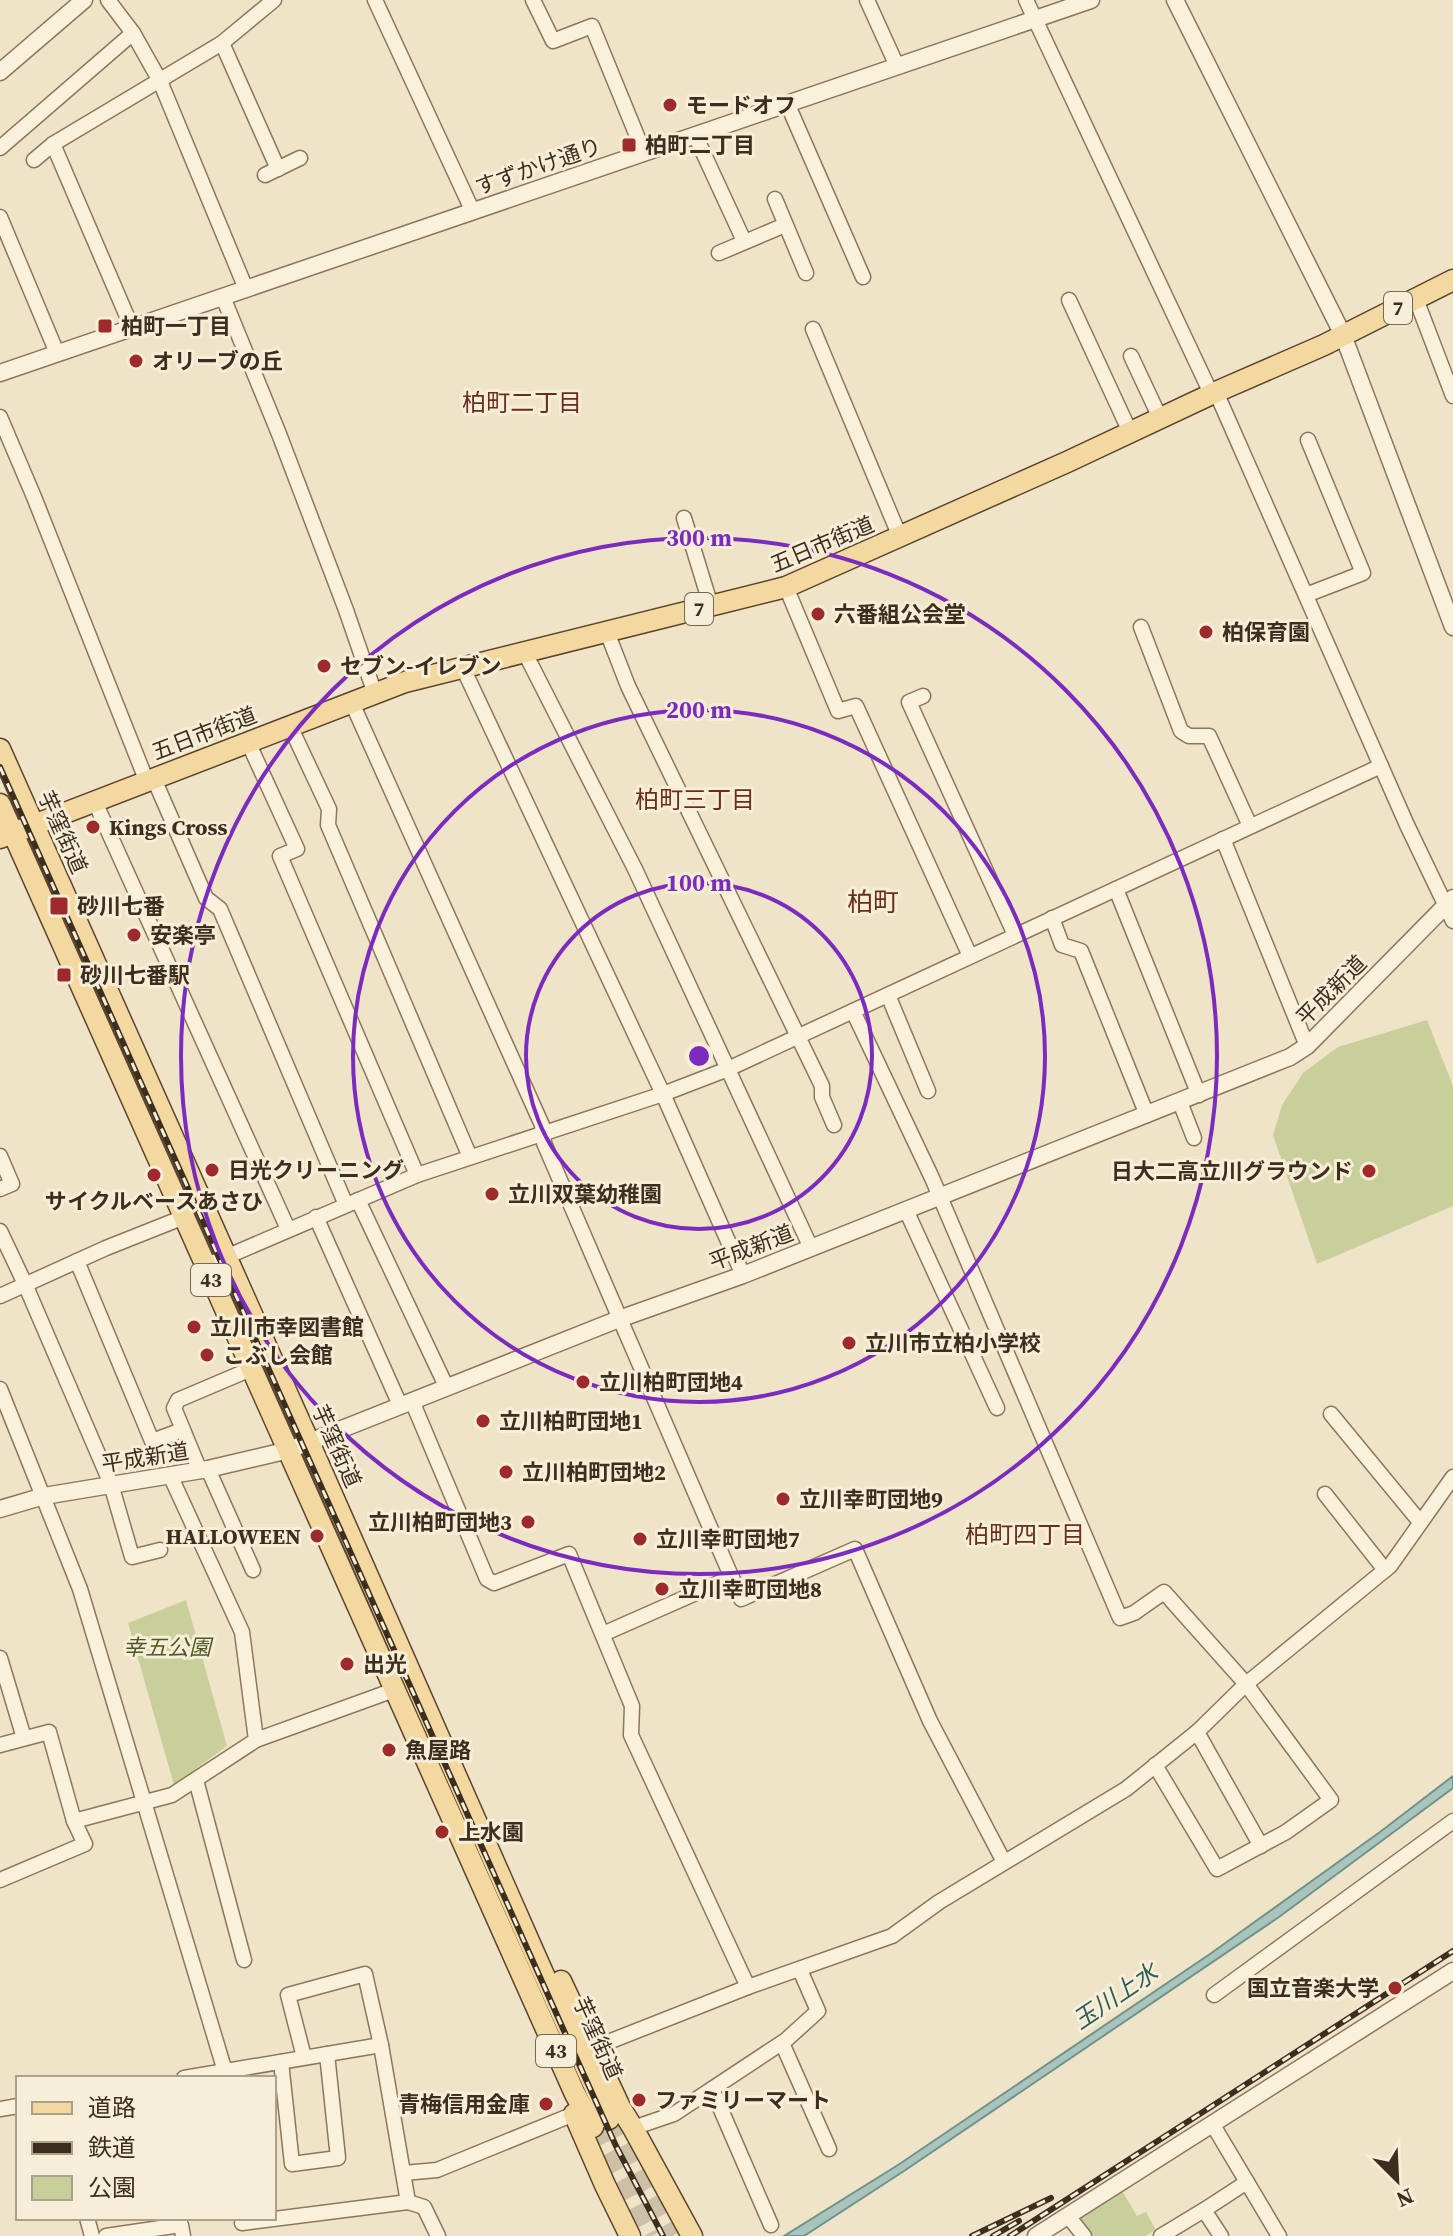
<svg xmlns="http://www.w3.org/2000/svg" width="1453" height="2236" font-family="'Source Serif 4','Noto Sans JP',serif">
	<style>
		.green { fill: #c9cf9b }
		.water { fill: #a9c4bc; stroke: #6f938a; stroke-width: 2 }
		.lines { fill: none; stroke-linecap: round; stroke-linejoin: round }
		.primary-tunnel { stroke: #ccc0a6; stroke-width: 20; stroke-dasharray: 20 10; stroke-linecap: butt }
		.minor-casing { stroke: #8d765c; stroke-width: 17 }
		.tertiary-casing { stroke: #8d765c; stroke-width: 19 }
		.primary-casing { stroke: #5b4430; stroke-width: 23 }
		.minor { stroke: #faf1dc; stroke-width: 14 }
		.tertiary { stroke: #faf1dc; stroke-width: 16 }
		.primary { stroke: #f3d9a0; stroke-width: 20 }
		.rail-casing { stroke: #3d2e20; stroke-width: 6 }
		.rail { stroke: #f7eed8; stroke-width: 3; stroke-dasharray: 9; stroke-linecap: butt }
		.ring { fill: none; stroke: #7b2cbf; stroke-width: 4 }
		.poi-dot { fill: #9e2a2b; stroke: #f7eed8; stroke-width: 3 }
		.labels { text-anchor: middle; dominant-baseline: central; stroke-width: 6; stroke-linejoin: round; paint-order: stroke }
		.shield { fill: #f7eed8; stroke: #756857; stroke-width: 2 }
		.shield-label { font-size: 20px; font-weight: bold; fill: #3d2e20 }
		.poi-label { font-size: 22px; font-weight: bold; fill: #3d2e20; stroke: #f7eed8; text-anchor: start }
		.street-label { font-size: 22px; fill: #3d2e20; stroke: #f7eed8 }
		.park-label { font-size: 22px; font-style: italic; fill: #4d5a26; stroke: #f7eed8 }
		.neighbourhood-label { font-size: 24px; fill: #6b2e1e; stroke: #f7eed8 }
		.water-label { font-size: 24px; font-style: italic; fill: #2f5d5a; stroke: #f7eed8 }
		.quarter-label { font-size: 26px; fill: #6b2e1e; stroke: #f7eed8 }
		.centre { fill: #7b2cbf; stroke: #f7eed8; stroke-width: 4 }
		.ring-label { font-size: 24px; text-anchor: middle; font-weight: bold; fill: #7b2cbf; stroke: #f7eed8; stroke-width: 6; stroke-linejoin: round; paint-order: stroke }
	</style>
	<rect width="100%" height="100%" fill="#f0e4c8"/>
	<g class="green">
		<path d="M1427,1020L1453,1086V1206L1317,1264L1273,1135L1282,1105L1303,1073L1338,1047Z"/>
		<path d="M186,1600L227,1746L174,1785L128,1623Z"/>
		<path d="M1121,2189L1137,2216L1146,2212L1156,2230L1145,2236H1092L1077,2216Z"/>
	</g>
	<path class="water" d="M1453,1776V1788L1279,1917L904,2171L804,2236H784L898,2165L1210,1954L1380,1832Z"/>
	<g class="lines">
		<g class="primary-tunnel">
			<path d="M609,2119L672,2236"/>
			<path d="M593,2127L652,2236"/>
		</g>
		<defs>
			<g id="minor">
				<path d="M108,0L133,33L160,81L246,289"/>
				<path d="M375,0L473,212"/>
				<path d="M533,0L553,41L592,26L644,153"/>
				<path d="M867,0L897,66"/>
				<path d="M1026,0L1208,387L1216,392L1407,825L1453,921"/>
				<path d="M222,43L278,169"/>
				<path d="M787,103L863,277"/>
				<path d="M695,135L744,241"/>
				<path d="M53,144L132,328"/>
				<path d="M0,148L133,33"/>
				<path d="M34,160L53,144L222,43L274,0"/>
				<path d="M265,175L300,158"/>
				<path d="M775,199L806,273"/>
				<path d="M0,217L57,353"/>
				<path d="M719,253L785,225"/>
				<path d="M223,297L279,434L346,610L375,694"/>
				<path d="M1416,299L1453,396"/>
				<path d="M1069,300L1130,432"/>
				<path d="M813,329L900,537"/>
				<path d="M1131,356L1160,418"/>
				<path d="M0,417L34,497L147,782"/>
				<path d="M684,518L711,606"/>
				<path d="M786,587L838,711L856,706L970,956"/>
				<path d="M1306,595L1363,573L1308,440"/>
				<path d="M1141,627L1181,731L1189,736H1209L1250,826"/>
				<path d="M607,632L628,686L822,1086V1097L834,1125"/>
				<path d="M525,653L635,869L811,1248"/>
				<path d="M463,668L663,1094L743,1275"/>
				<path d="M923,696L909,702L1015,935"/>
				<path d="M352,703L542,1125L544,1143L741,1599L855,1549L930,1721L1004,1862"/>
				<path d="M290,726L329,809L328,825L470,1157"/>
				<path d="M248,742L297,849L280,856L417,1175"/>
				<path d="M154,779L206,898L220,909L346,1205"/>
				<path d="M95,802L288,1229"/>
				<path d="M1223,839L1307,1046"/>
				<path d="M1116,889L1199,1095"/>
				<path d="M1052,918L1062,945L1081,951L1147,1115"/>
				<path d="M888,995L928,1091"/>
				<path d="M853,1011L932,1178L1120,1618L1134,1613L1164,1592L1246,1684L1331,1800L1286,1832L1217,1869L1155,1765"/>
				<path d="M1180,1102L1194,1138"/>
				<path d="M0,1156L12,1184L0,1189"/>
				<path d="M358,1200L446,1386"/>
				<path d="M906,1210L997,1408"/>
				<path d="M316,1217L400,1405"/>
				<path d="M0,1231L25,1284L111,1484L132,1557L160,1550"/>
				<path d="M77,1261L152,1441L182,1430"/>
				<path d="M205,1266L417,1175L663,1094L728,1069L1381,766"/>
				<path d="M0,1296L106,1248L184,1217"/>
				<path d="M0,1389L80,1589L227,2078"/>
				<path d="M412,1401L487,1579L494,1583L569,1554L632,1706L631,1735L748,1987"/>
				<path d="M1331,1414L1420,1522"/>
				<path d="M208,1469L253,1570"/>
				<path d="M200,1471L174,1408L178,1400L251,1369"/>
				<path d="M170,1475L242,1632L256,1740"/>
				<path d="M1325,1494L1385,1570"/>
				<path d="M603,1634L732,1577"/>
				<path d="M0,1658L24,1738"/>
				<path d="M1197,1732L1261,1846"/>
				<path d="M0,1745L49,1732L74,1821L85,1844L0,1880"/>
				<path d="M196,1780L244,1960"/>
				<path d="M74,1821L172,1795L256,1740L394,1690"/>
				<path d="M1214,1995L1453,1821"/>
				<path d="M782,2043L829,2149"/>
				<path d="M593,2048L748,1987L892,1936L939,1902L1126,1789L1197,1732L1246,1684L1390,1566L1453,1477"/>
				<path d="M304,2057L288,1995L365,1974L381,2045L408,2202"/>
				<path d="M281,2062L292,2164L338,2158L327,2054"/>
				<path d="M184,2078L381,2045"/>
				<path d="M712,2089L771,2225"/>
				<path d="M0,2109L18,2106"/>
				<path d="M1213,2125L1279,2236"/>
				<path d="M633,2128L674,2114L786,2040L818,2011L800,1970"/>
				<path d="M404,2173L437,2170L574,2114"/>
				<path d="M1068,2216L1084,2236"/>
				<path d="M87,2218L92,2236"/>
				<path d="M242,2223L408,2202L424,2207L438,2236"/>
				<path d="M106,2236L181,2225L183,2236"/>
				<path d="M1161,2236L1204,2210"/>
				<path d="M1221,2236L1204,2210L1247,2182"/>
			</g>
			<g id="tertiary">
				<path d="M1175,0L1343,335L1453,627"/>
				<path d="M0,72L84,0"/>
				<path d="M0,373L1091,0"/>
				<path d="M0,1509L44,1496L208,1469L289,1450L619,1319L743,1275L1290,1057L1307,1046L1453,898"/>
				<path d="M1036,2236L1453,1971"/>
			</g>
			<g id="primary">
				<path d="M0,749L309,1442L540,1966L609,2119"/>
				<path d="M0,804L575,2094L593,2127"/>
				<path d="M0,838L405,682L786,587L1067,462L1216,392L1324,345L1453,280"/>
				<path d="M561,1981L620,2107L633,2128L692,2236"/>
				<path d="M574,2114L605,2185L630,2236"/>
			</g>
		</defs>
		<use href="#minor" class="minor-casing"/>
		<use href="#tertiary" class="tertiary-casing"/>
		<use href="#primary" class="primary-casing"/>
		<use href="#minor" class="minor"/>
		<use href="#tertiary" class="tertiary"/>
		<use href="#primary" class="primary"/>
		<defs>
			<g id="rail">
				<path d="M0,767L565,2033L616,2146L663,2236"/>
				<path d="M972,2236L1051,2198"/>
				<path d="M993,2236L1019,2221"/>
				<path d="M1010,2236L1453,1951"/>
			</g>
		</defs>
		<use href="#rail" class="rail-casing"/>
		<use href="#rail" class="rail"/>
	</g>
	<g class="ring">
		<circle cx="699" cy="1056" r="173"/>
		<circle cx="699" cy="1056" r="346"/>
		<circle cx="699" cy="1056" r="518"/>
	</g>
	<g class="poi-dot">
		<circle cx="670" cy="105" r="8"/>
		<rect x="621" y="137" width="16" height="16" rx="4"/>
		<rect x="97" y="318" width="16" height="16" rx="4"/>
		<circle cx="136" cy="361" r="8"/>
		<circle cx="818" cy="614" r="8"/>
		<circle cx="1206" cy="632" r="8"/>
		<circle cx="324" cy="666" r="8"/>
		<circle cx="93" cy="827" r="8"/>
		<rect x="49" y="896" width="20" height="20" rx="4"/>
		<circle cx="134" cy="935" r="8"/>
		<rect x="56" y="967" width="16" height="16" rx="4"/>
		<circle cx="212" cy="1170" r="8"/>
		<circle cx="1369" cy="1171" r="8"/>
		<circle cx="154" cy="1175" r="8"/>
		<circle cx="492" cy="1194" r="8"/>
		<circle cx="194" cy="1327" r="8"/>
		<circle cx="849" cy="1343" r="8"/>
		<circle cx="207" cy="1355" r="8"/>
		<circle cx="583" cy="1382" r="8"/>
		<circle cx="483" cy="1421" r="8"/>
		<circle cx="506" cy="1472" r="8"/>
		<circle cx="783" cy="1499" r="8"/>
		<circle cx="528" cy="1522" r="8"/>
		<circle cx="317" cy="1536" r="8"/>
		<circle cx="640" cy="1539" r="8"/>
		<circle cx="662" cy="1589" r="8"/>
		<circle cx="347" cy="1664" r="8"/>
		<circle cx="389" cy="1750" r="8"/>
		<circle cx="442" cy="1832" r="8"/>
		<circle cx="1395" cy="1988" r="8"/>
		<circle cx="639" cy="2100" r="8"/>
		<circle cx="546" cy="2104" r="8"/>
	</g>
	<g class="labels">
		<g class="shield">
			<rect x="1384" y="292" width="28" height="32" rx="6"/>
			<rect x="685" y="593" width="28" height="32" rx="6"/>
			<rect x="191" y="1264" width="40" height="32" rx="6"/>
			<rect x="536" y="2035" width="40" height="32" rx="6"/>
		</g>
		<g class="shield-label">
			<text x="1398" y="308">7</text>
			<text x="699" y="609">7</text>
			<text x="211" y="1280">43</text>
			<text x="556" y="2051">43</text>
		</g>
		<g class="poi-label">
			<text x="686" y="105">モードオフ</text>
			<text x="645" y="145">柏町二丁目</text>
			<text x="121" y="326">柏町一丁目</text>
			<text x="152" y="361">オリーブの丘</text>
			<text x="834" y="614">六番組公会堂</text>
			<text x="1222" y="632">柏保育園</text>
			<text x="340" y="666">セブン-イレブン</text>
			<text x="109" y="827">Kings Cross</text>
			<text x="77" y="906">砂川七番</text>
			<text x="150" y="935">安楽亭</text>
			<text x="80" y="975">砂川七番駅</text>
			<text x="228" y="1170">日光クリーニング</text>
			<text x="1353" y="1171" text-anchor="end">日大二高立川グラウンド</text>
			<text x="508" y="1194">立川双葉幼稚園</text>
			<text x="154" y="1201" text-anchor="middle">サイクルベースあさひ</text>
			<text x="210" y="1327">立川市幸図書館</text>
			<text x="865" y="1343">立川市立柏小学校</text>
			<text x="223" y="1355">こぶし会館</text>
			<text x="599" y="1382">立川柏町団地4</text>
			<text x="499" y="1421">立川柏町団地1</text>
			<text x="522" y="1472">立川柏町団地2</text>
			<text x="799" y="1499">立川幸町団地9</text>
			<text x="512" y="1522" text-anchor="end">立川柏町団地3</text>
			<text x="301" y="1536" text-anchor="end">HALLOWEEN</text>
			<text x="656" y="1539">立川幸町団地7</text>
			<text x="678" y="1589">立川幸町団地8</text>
			<text x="363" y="1664">出光</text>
			<text x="405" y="1750">魚屋路</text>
			<text x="458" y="1832">上水園</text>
			<text x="1379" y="1988" text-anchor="end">国立音楽大学</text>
			<text x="655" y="2100">ファミリーマート</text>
			<text x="530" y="2104" text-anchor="end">青梅信用金庫</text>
		</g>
		<g class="street-label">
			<text transform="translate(538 166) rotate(-19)">すずかけ通り</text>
			<text transform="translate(822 544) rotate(-23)">五日市街道</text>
			<text transform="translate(204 733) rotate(-21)">五日市街道</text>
			<text transform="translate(63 832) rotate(66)">芋窪街道</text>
			<text transform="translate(1331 990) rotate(-45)">平成新道</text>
			<text transform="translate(751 1247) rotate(-21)">平成新道</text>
			<text transform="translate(337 1446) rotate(66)">芋窪街道</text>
			<text transform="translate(145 1457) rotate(-9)">平成新道</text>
			<text transform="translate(598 2038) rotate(66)">芋窪街道</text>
		</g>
		<g class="park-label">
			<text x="167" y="1647">幸五公園</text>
		</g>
		<g class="neighbourhood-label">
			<text x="522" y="402">柏町二丁目</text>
			<text x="695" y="799">柏町三丁目</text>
			<text x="1025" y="1534">柏町四丁目</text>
		</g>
		<g class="water-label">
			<text transform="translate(1115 1996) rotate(-34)">玉川上水</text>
		</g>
		<g class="quarter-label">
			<text x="873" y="902">柏町</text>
		</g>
	</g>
	<circle cx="699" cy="1056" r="12" class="centre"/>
	<g class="ring-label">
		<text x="699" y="546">300 m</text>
		<text x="699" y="718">200 m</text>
		<text x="699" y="891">100 m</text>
	</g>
	<rect x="16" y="2076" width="260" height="144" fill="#f7eed8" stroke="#ada18e" stroke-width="2"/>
	<rect x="32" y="2102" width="40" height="12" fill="#f3d9a0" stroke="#ada18e" stroke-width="2"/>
	<text x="88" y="2116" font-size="24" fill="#3d2e20">道路</text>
	<rect x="32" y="2142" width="40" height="12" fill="#3d2e20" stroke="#ada18e" stroke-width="2"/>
	<text x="88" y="2156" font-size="24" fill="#3d2e20">鉄道</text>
	<rect x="32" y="2176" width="40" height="24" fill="#c9cf9b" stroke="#ada18e" stroke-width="2"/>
	<text x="88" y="2196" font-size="24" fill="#3d2e20">公園</text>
	<g transform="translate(1397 2180) rotate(156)" stroke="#f7eed8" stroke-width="6" paint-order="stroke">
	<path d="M0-6L14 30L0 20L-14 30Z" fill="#3d2e20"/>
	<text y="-12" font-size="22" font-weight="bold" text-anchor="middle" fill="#3d2e20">N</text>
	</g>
</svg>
